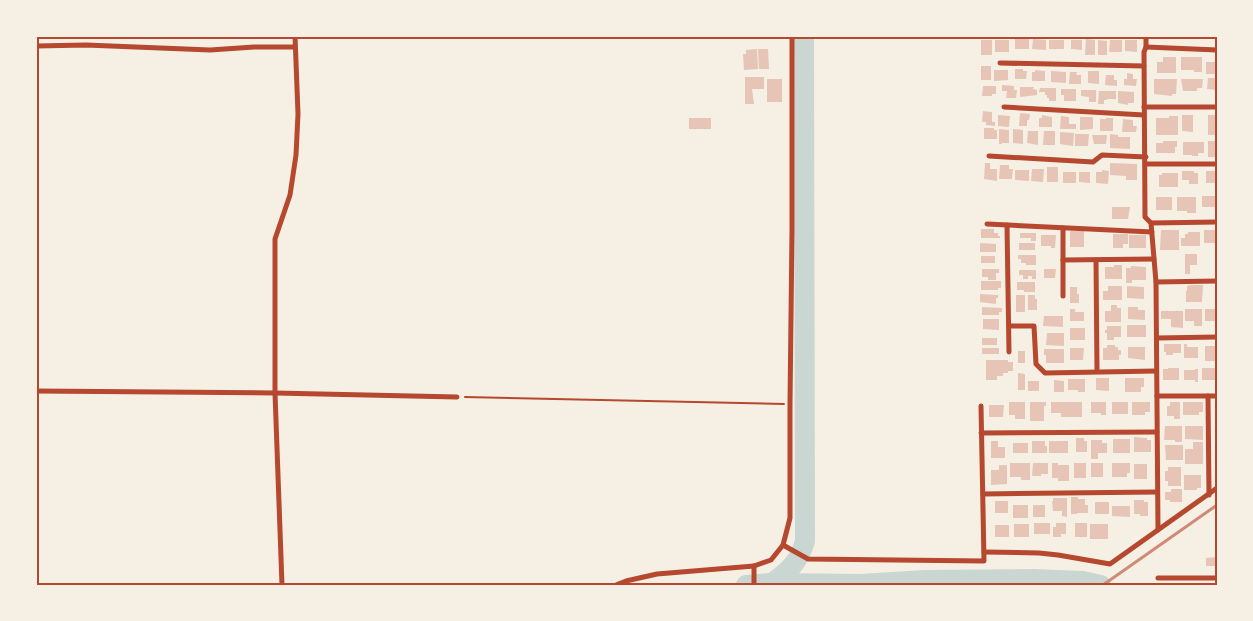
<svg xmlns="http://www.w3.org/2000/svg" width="1253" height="621" font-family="'PT Sans',sans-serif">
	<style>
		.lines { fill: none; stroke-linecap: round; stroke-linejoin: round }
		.river { stroke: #c9d6d2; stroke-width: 20 }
		.building { fill: #e6c5b7 }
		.path { stroke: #b5482f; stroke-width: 2 }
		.minor { stroke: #b5482f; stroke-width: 5 }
		.rail { stroke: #cf8b77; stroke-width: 3 }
		.neatline { fill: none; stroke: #b5482f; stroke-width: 2 }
	</style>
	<rect width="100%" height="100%" fill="#f6efe4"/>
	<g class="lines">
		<g class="river">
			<path d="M772,583C790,570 799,562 805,541L804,36"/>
			<path d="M746,585L772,583L861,584L925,580L1032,579L1083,581L1101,585"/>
		</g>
	</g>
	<g class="building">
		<rect x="1015" y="39" width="14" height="10"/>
		<path d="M1033,39L1046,40V50L1032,49Z"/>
		<path d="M1086,39L1095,40V55H1085Z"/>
		<rect x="981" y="40" width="11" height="15"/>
		<rect x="995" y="40" width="14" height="12"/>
		<rect x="1049" y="40" width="15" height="9"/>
		<path d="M1071,40H1082V50L1071,49Z"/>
		<path d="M1098,40L1107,41V55H1098Z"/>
		<path d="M1110,40H1122V52H1109Z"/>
		<path d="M1125,40H1137V52L1125,51Z"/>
		<path d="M757,49L758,69L744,70L743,54H746V50Z"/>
		<path d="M758,49H768L769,69H759Z"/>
		<path d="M1163,57H1176V73H1157V62H1163Z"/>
		<path d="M1181,57H1202V72H1194V70H1181Z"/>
		<path d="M1206,62H1215V64H1217V74H1206Z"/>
		<rect x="981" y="66" width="10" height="14"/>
		<path d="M1015,69H1023V71H1027L1026,79H1015Z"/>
		<path d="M994,70H1008V80L994,81Z"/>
		<path d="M1035,70L1045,71V81H1032V72H1035Z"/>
		<path d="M1051,71L1066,72V83L1051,82Z"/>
		<path d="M1088,71H1099V84L1088,83Z"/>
		<path d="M1070,72H1077L1076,75H1081V84H1069Z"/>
		<path d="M1127,73L1133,74V79H1137L1136,86L1124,85V79H1127Z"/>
		<path d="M1106,75H1114V80H1117V86L1105,85Z"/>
		<path d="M745,77H764V89H752L754,104H745Z"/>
		<path d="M1208,78H1217V90L1207,89Z"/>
		<rect x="767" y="79" width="15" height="23"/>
		<path d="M1154,79H1177L1176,94H1172V96L1154,94Z"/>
		<path d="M1181,79H1203L1202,88H1197V91H1183Z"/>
		<path d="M1002,85L1014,86V90H1017L1016,98H1006L1007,91H1002Z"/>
		<path d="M983,86H996V94H992V96H982Z"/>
		<path d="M1020,87H1034L1033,89L1037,90V95L1020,97Z"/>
		<path d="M1040,88H1056V101H1049V98H1047V95H1045V92H1039Z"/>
		<path d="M1061,89H1076V101H1064V95H1061Z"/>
		<path d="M1081,90H1096V102H1089V97L1081,96Z"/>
		<path d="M1099,91H1116V99H1107V100H1104V104H1098Z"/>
		<path d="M1118,91L1134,92V103H1128V105L1118,103Z"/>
		<path d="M983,111L992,112V122H995V126L986,125V122H982Z"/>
		<path d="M1020,113L1030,114L1029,120H1027V126H1019Z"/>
		<path d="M998,115L1010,116L1009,127L998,126Z"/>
		<path d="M1042,115L1052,117V127H1039V118H1042Z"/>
		<path d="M1182,115H1193V132L1182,131Z"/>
		<rect x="1208" y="115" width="9" height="20"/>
		<path d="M1061,116L1069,117V124H1076V129H1060Z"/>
		<path d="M1169,116H1178V135H1156V118H1169Z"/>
		<path d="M1080,117H1093V129L1080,130Z"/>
		<rect x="689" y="118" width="22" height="11"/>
		<path d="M1106,118H1113V131H1100V119H1106Z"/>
		<path d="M1123,119L1133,120V126H1137L1136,132H1122Z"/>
		<path d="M984,128H994V130H997V139H984Z"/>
		<path d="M999,129L1009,130V143H1002V144H999Z"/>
		<path d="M1013,129L1023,130V144L1013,143Z"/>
		<path d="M1028,131H1038V145L1027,143Z"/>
		<path d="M1044,131H1055V145H1043Z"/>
		<path d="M1060,132L1074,133L1073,146L1060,144Z"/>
		<path d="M1075,134H1089L1088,146H1075Z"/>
		<path d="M1110,134L1118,135V137H1130V149L1110,148Z"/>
		<path d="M1092,135H1107L1106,144H1094Z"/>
		<path d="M1163,141H1177V147H1175V153H1156V143H1163Z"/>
		<rect x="1208" y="141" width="9" height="16"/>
		<path d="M1183,142H1204V153H1198V156H1192V155H1183Z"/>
		<path d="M985,163H990V169H997V181L984,179Z"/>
		<path d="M1110,163L1137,164V180H1126V176L1110,175Z"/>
		<path d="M1000,165H1009V169H1013L1012,179H999Z"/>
		<rect x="1047" y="167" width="11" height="15"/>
		<path d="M1032,169H1044L1043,182L1031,181Z"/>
		<path d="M1015,170H1029V181L1015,180Z"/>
		<path d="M1102,170L1109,171L1108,184L1096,183V172H1102Z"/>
		<path d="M1182,171H1194V173H1198V184H1189V180H1182Z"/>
		<rect x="1206" y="171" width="11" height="12"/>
		<rect x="1063" y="172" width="13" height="11"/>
		<path d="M1079,172H1090V183L1079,182Z"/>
		<path d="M1162,173H1178V187H1159V175H1162Z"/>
		<rect x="1202" y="196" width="15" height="11"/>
		<rect x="1156" y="197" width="16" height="13"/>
		<path d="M1177,197H1196V213H1187V211H1177Z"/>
		<path d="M1112,207H1130L1128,219H1112Z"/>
		<path d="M981,229H994V233H998V236H1000V238H981Z"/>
		<path d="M1161,230H1179V250H1160Z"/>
		<rect x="1204" y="230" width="13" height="13"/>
		<rect x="1070" y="231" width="14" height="16"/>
		<path d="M1188,232H1200V246H1181V238H1185V234H1188Z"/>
		<path d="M1020,233H1036V241H1031V238H1020Z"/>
		<path d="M1113,234H1128V244H1123V248H1113Z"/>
		<path d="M1041,235H1056L1055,248H1051V246H1041Z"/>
		<rect x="1129" y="235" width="17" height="13"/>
		<path d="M980,243L996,244V252H980Z"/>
		<rect x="1019" y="243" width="16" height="7"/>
		<path d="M1185,254H1197V265H1190V274H1185Z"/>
		<path d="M1018,255H1036V265H1026V263H1021V259H1018Z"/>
		<rect x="981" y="256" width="14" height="7"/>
		<path d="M1114,265H1122V279H1105V267H1114Z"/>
		<path d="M1131,266L1146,267V280H1132V283H1126V268H1131Z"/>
		<path d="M982,269H999V273H996V280H988V277H982Z"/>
		<path d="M1044,269H1056L1055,278H1044Z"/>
		<path d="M1019,270H1036V279H1032V276H1028V279H1023V275H1019Z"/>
		<path d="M981,281H1001V288H998V290H981Z"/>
		<path d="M1017,282H1035V292H1024V290H1017Z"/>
		<path d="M1191,285H1203L1202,302H1186V291H1187V286Z"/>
		<path d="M1108,286H1122V300H1103V291H1108Z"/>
		<path d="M1127,286L1144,287V299L1127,298Z"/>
		<path d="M1070,287H1077V294H1079V303H1070Z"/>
		<path d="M980,294L998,295V298H996V304L980,302Z"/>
		<rect x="1016" y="295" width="9" height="17"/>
		<path d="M1028,295H1035V299H1037V310H1028Z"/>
		<path d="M1111,305H1117V308H1121V322H1105V311H1111Z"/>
		<path d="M982,307L1002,308V312H999V315H982Z"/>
		<path d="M1128,307H1138V310H1145V320L1128,319Z"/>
		<path d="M1070,309H1075V312H1084V321H1070Z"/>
		<path d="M1185,309H1202V326H1194V321H1185Z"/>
		<rect x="1205" y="309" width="12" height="12"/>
		<path d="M1161,311H1183V328L1171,327V319H1161Z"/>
		<path d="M1044,316H1063V327L1043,326Z"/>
		<path d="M983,319H999V330L983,329Z"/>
		<rect x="1127" y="325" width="19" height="12"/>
		<path d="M1107,326H1121V337H1114V340H1107V333H1105V330H1107Z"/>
		<rect x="1070" y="328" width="15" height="12"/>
		<path d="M1047,333H1064V346L1046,345Z"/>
		<rect x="982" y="338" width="15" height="7"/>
		<path d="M1164,344H1181V353H1173V355H1166V352H1164Z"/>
		<path d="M1184,344H1187V347H1198V358H1184Z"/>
		<path d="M1107,345H1115V347H1118V350H1121V355H1119V360H1103V348H1107Z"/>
		<path d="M1205,346H1215V349H1217V361H1205Z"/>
		<path d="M1128,347H1145V360L1128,358Z"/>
		<rect x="982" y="348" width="17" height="6"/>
		<path d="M1070,348H1084L1083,360H1070Z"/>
		<path d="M1044,349H1064V363H1046V355H1044Z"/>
		<rect x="1018" y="351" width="7" height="12"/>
		<path d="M986,360H1008V362H1013V371H1008V373H1003V376H997V380H986Z"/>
		<path d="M1168,368H1179V380H1163V369H1168Z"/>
		<rect x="1202" y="368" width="15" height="12"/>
		<path d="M1195,369H1198V382H1195V380H1184V370H1195Z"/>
		<path d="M1018,373L1025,374V390H1018Z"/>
		<path d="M1096,378H1109V391L1096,390Z"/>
		<path d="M1125,378H1144V387H1141V392H1125Z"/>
		<path d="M1068,379H1085V392H1078V390H1068Z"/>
		<path d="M1054,380L1064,381V392H1054Z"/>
		<rect x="1028" y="381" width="11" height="10"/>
		<path d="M1009,402H1025V419H1015V415H1009Z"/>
		<path d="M1030,402H1046V406H1044V421H1030Z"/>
		<path d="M1051,402H1082V417H1061V413H1051Z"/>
		<path d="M1091,402H1106V415H1101V413H1091Z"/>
		<rect x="1112" y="402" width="16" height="12"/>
		<path d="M1132,402H1150V412H1145V415H1132Z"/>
		<path d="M1170,402H1180V419H1174V416H1167V406H1170Z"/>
		<path d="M1183,402H1203V412H1199V415H1183Z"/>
		<path d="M989,405H1004L1003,417H989Z"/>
		<path d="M1165,426H1182V442H1175V440H1164Z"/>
		<path d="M1185,426H1203V440L1185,439Z"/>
		<path d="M1134,437L1147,438V440H1151V452H1134Z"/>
		<path d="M1076,438H1084V441H1087V452H1076Z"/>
		<rect x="1113" y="439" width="17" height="14"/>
		<path d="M1091,440H1102V443H1107V453H1098V459H1091Z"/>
		<path d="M991,441H998V447H1005V458H991Z"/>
		<path d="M1032,441H1045V446H1047V453H1032Z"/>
		<rect x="1049" y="441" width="19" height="12"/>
		<path d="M1193,442H1203V464H1185V449H1193Z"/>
		<rect x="1013" y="443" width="15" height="10"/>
		<path d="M1165,445H1183V460H1166Z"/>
		<path d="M1010,463H1030V480H1021V477H1010Z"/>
		<path d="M1033,463H1048V474H1041V476H1032Z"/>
		<path d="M1052,463H1058V465H1069V481H1058V478H1052Z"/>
		<rect x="1074" y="463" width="12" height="15"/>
		<rect x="1091" y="463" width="12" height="14"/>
		<path d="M1112,463H1130V473H1127V477H1112Z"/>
		<rect x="1134" y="464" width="13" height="15"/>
		<path d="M999,465H1007V484L991,485V470H999Z"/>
		<path d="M1168,467H1181V486H1168V481H1165V471H1168Z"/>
		<path d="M1184,475H1201V488H1197V490H1184Z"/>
		<path d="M1171,489H1182V502H1170V500H1165V492H1171Z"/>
		<path d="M1071,497H1078V499H1085V505H1088V513H1077V514H1071Z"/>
		<path d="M1053,498H1067V517L1062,516V511H1053L1052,501H1053Z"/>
		<path d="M1134,500H1144V502H1148V516H1140V514H1134Z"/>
		<rect x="995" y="501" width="13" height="12"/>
		<rect x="1095" y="502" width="14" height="12"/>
		<rect x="1013" y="505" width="15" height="13"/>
		<rect x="1033" y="505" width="12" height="12"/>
		<path d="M1112,506H1130V517L1112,516Z"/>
		<rect x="1034" y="523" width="16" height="11"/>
		<path d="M1056,523H1066V534H1061V537H1053V527H1056Z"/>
		<rect x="1075" y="523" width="12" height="14"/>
		<rect x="1014" y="524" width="15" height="13"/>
		<rect x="1090" y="524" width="18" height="15"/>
		<rect x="995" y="525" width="14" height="12"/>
		<path d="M1217,557V566H1206V558Z"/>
	</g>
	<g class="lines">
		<path class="path" d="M465,397L784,404"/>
		<g class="minor">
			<path d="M1146,36V47L1144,52L1145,217L1151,223L1156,282L1158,530"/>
			<path d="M36,46L86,45L210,50L254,47H295"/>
			<path d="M1146,47L1217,50"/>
			<path d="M1000,63L1144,66"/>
			<path d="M1004,107L1144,115"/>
			<path d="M1144,107H1217"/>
			<path d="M989,156L1093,162L1102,155L1146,157"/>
			<path d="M1146,164H1217"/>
			<path d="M1151,223L1217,222"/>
			<path d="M987,224L1152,232"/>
			<path d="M1007,225L1009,352"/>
			<path d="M1063,228V296"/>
			<path d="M1063,260L1154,259"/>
			<path d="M1096,260L1097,371"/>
			<path d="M1156,282L1217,281"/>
			<path d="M1009,326H1034L1036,364L1045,373L1156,371"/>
			<path d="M1157,338L1217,337"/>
			<path d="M36,391L275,393L457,397"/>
			<path d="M1157,396H1217"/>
			<path d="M1208,396L1209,495"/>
			<path d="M981,433L1157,432"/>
			<path d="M983,494L1157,492"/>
			<path d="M783,545L808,559L984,561L981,406"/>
			<path d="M984,552L1039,553L1058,555L1110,564L1217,488"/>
			<path d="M754,566V585"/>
			<path d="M1158,578H1217"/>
			<path d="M282,585L275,393V239L290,195L296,155L298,114L295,36"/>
			<path d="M616,585L626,581L657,574L754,566L771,560L783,545L790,518V404L792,231V36"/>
		</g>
		<path class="rail" d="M1103,585L1217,505"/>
	</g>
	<rect width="1253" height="621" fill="none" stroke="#f6efe4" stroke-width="75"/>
	<rect x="38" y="38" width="1178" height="546" class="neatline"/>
</svg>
